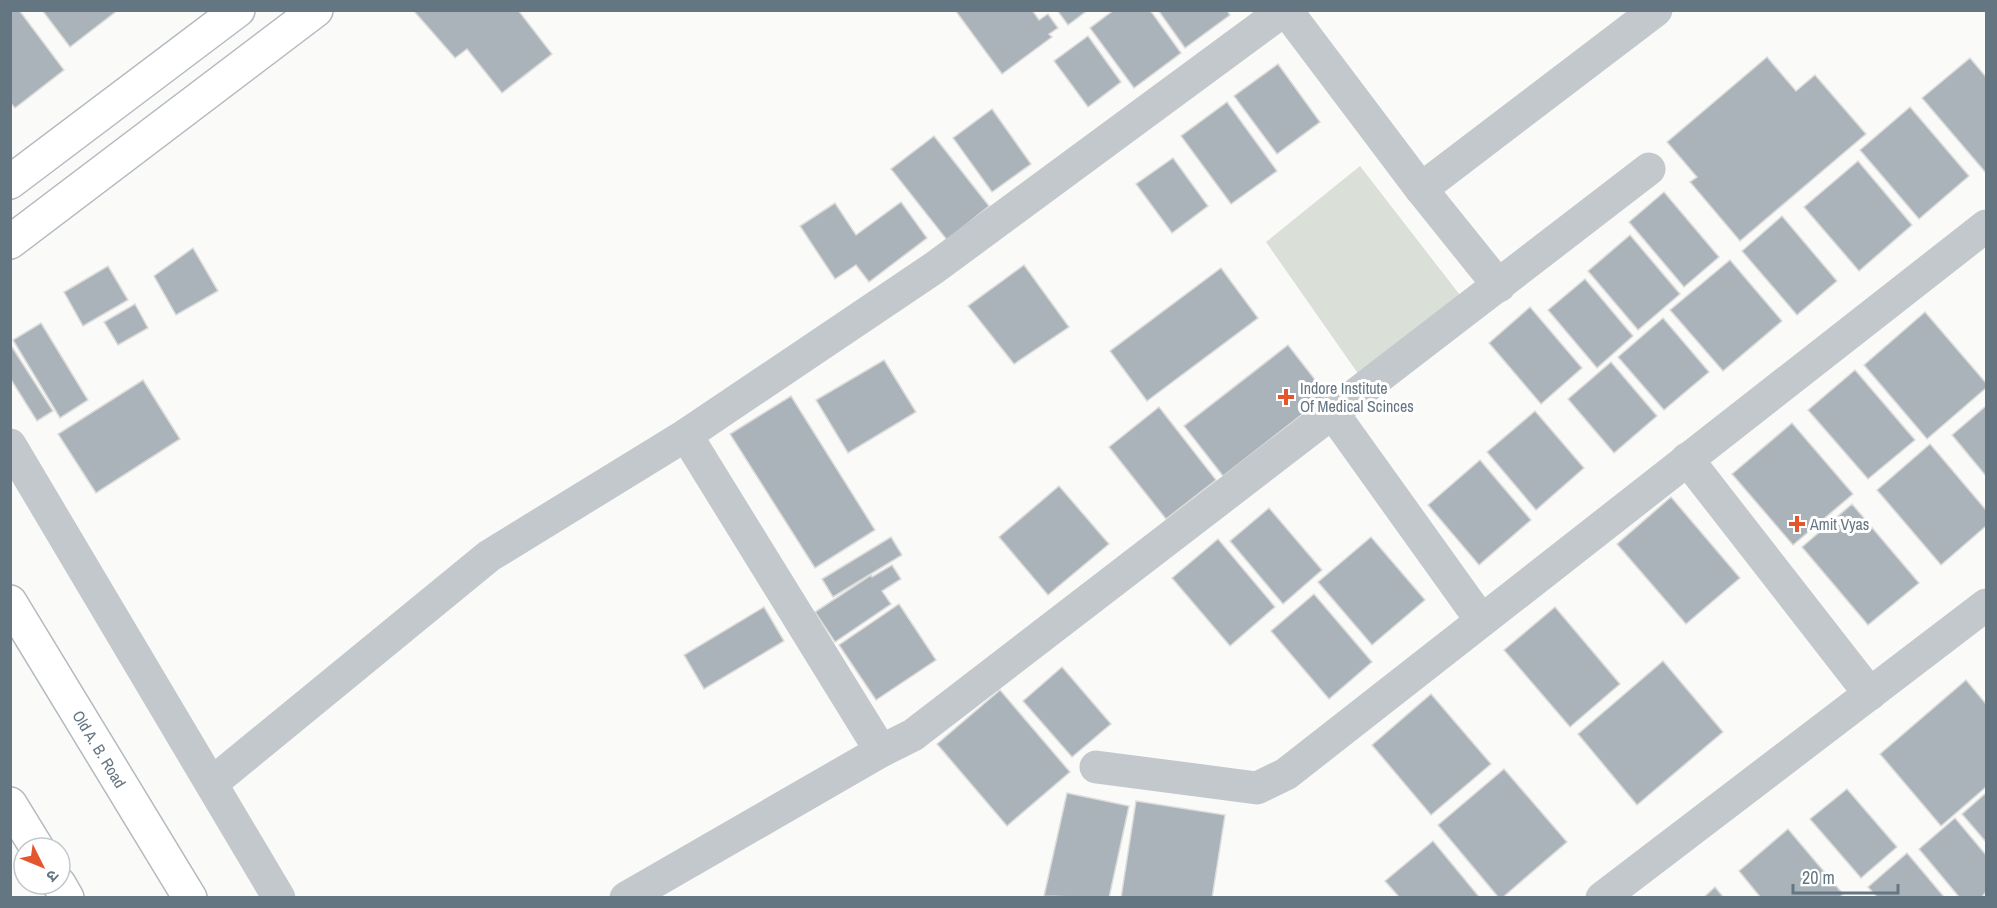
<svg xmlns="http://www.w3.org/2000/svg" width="1997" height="908" font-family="'Archivo Narrow','Noto Sans Devanagari',sans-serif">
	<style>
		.green { fill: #dadfd7 }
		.building { fill: #aab3b9; stroke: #dcdcda; stroke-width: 1.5 }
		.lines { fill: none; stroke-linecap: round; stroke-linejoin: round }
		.secondary-casing { stroke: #b3babf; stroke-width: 36 }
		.minor { stroke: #c3c8cc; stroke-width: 33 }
		.tertiary { stroke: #c3c8cc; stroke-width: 33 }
		.secondary { stroke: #fff; stroke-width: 33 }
		.poi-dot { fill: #e4572e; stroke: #fff; stroke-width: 2 }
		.labels { text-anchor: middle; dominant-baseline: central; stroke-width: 6; stroke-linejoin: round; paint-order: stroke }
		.poi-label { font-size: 16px; fill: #657683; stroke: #fff; text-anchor: start }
		.street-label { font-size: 16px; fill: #657683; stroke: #fff }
	</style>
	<rect width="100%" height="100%" fill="#fafaf8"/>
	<path class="green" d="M1360,166L1470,308L1366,385L1266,242Z"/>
	<g class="building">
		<path d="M10,10H19L64,70L15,108L10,102Z"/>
		<path d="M42,10H118L70,47Z"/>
		<path d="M413,10H518L552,54L502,93L467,49L455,58Z"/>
		<path d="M955,10H1032L1039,20L1048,14L1058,28L1049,34L1052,37L1002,74Z"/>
		<path d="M1057,10H1088L1068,25Z"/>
		<path d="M1114,10H1150L1181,53L1134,88L1090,28Z"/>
		<path d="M1158,10H1227L1230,15L1185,48Z"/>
		<path d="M1088,36L1121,82L1088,107L1054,61Z"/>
		<path d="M1767,57L1796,91L1815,75L1866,134L1740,241L1690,182L1697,177L1667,142Z"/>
		<path d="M1970,58L1986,77V173L1922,98Z"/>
		<path d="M1278,64L1320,122L1277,154L1234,96Z"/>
		<path d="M1227,102L1277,171L1231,204L1181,136Z"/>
		<path d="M1910,107L1969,176L1919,219L1860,150Z"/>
		<path d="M992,109L1031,164L992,192L953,138Z"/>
		<path d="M934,136L989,206L947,240L891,169Z"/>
		<path d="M1173,158L1208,206L1172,233L1136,184Z"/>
		<path d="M1858,161L1912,225L1859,271L1804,207Z"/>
		<path d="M1664,192L1719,257L1684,287L1629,222Z"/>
		<path d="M901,202L927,238L869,282L856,265L835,279L800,226L835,203L856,235Z"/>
		<path d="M1782,216L1837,281L1797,315L1742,251Z"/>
		<path d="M1630,235L1680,294L1638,330L1588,271Z"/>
		<path d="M193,248L218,291L176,315L154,276Z"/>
		<path d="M1730,260L1782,321L1723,371L1670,310Z"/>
		<path d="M1024,265L1069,327L1014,364L968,306Z"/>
		<path d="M108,266L128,300L83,326L64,292Z"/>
		<path d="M1221,268L1258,318L1147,401L1110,351Z"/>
		<path d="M1585,279L1633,336L1597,368L1548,310Z"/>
		<path d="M135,304L148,328L118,345L104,322Z"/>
		<path d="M1530,307L1582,368L1541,404L1489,343Z"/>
		<path d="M1925,312L1986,383V388L1927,439L1864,365Z"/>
		<path d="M1663,318L1709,372L1664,410L1618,357Z"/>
		<path d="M41,323L88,400L60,418L13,340Z"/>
		<path d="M1288,345L1327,395L1223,476L1184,426Z"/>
		<path d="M12,347L53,411L37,421L10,378V348Z"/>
		<path d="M884,360L916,412L848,453L816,400Z"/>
		<path d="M1611,362L1657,416L1614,453L1568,399Z"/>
		<path d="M1855,370L1915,440L1868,479L1808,410Z"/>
		<path d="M143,380L180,439L96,493L58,434Z"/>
		<path d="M791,396L875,530L815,568L730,434Z"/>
		<path d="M1986,406V476L1952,435Z"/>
		<path d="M1159,407L1216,480L1166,519L1109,447Z"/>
		<path d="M1535,411L1584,468L1536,510L1487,452Z"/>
		<path d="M1792,423L1853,494L1793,545L1732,474Z"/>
		<path d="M1930,444L1986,510V526L1941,565L1877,490Z"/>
		<path d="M1480,460L1531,520L1479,565L1428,505Z"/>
		<path d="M1059,486L1109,544L1048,595L999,537Z"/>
		<path d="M1671,497L1740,578L1686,624L1617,544Z"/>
		<path d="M1852,504L1919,583L1868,625L1802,547Z"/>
		<path d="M1269,508L1322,570L1283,604L1230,541Z"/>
		<path d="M891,537L902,555L833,597L822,579Z"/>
		<path d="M1371,537L1425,600L1372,645L1318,582Z"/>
		<path d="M1218,539L1275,607L1230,646L1172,578Z"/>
		<path d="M892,565L901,579L882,591L891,604L835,642L815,612L871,575L872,577Z"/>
		<path d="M1314,594L1372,662L1329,699L1271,631Z"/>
		<path d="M899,604L936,660L876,700L839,645Z"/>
		<path d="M764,607L784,641L704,689L684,655Z"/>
		<path d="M1555,607L1620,684L1570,727L1504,650Z"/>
		<path d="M1663,661L1723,732L1637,805L1578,734Z"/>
		<path d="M1062,667L1111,724L1072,757L1023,701Z"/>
		<path d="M1966,680L1986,704V787L1941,826L1880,754Z"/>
		<path d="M1000,690L1070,772L1007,826L937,744Z"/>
		<path d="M1431,694L1491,764L1431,815L1372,745Z"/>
		<path d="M1504,769L1567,842L1502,898H1499L1438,825Z"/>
		<path d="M1847,789L1897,847L1861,878L1810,819Z"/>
		<path d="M1067,793L1129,806L1109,898L1044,896Z"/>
		<path d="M1986,793V842L1962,814Z"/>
		<path d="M1136,801L1225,815L1212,898H1121Z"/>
		<path d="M1955,818L1986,855V892L1981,898H1960L1919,849Z"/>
		<path d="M1788,829L1843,894L1839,898H1761L1739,871Z"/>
		<path d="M1433,841L1480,898H1400L1385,881Z"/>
		<path d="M1907,853L1945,898H1878L1868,887Z"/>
		<path d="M1715,887L1724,898H1703Z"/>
	</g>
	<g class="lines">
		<defs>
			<g id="secondary">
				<path d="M10,182L238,10"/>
				<path d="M10,242L316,10"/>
				<path id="s1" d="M10,602L190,898"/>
				<path d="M10,804L37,848"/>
				<path d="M59,884L67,898"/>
			</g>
		</defs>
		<use href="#secondary" class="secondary-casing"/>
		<g class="minor">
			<path d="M1286,10L1421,189L1499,286"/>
			<path d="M1421,189L1656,10"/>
			<path d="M1332,412L1481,620"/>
			<path d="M686,435L881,751"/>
			<path d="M1687,459L1870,694"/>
			<path d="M1096,767L1257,788L1286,774L1986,226"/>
			<path d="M212,783L489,556L686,435L934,268L1284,10"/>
			<path d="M626,898L881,751L913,735L1649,169"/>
			<path d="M1602,898L1986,605"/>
		</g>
		<path class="tertiary" d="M10,445L279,898"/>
		<use href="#secondary" class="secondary"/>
	</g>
	<g class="poi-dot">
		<path d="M1283 388h6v6h6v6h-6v6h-6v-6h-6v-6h6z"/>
		<path d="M1794 515h6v6h6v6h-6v6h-6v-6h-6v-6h6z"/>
	</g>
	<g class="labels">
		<g class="poi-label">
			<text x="1300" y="388">Indore Institute<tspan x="1300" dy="18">Of Medical Scinces</tspan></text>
			<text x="1810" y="524">Amit Vyas</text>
		</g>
		<g class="street-label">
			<text stroke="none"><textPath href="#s1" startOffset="172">Old A. B. Road</textPath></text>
		</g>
	</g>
	<rect width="1997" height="908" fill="none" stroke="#657683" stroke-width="24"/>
	<g transform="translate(42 866) rotate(133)"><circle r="28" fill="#ffffff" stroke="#c1c8cd" stroke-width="1.5"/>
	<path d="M0-4.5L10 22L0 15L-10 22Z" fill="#e4572e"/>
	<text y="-9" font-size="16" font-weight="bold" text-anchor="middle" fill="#657683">उ</text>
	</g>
	<path d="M1793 884v9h105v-9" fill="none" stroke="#657683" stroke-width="3"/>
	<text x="1802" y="884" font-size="18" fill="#657683" stroke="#ffffff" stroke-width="4.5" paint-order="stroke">20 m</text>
</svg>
